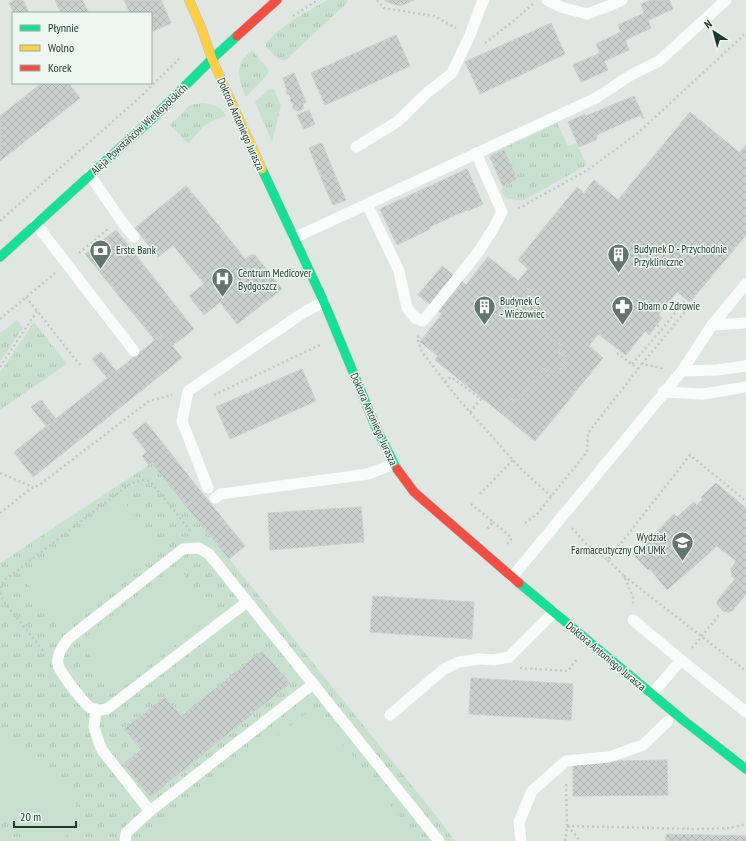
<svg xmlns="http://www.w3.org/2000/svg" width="746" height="841" font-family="'PT Sans Narrow',sans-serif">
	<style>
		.grass { fill: url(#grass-tufts) }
		.pitch { fill: #c8e1cf }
		.building { fill: url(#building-cross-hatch); stroke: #c9cfcc }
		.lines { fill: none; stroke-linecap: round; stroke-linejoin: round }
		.fast-casing { stroke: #b9c4bf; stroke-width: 10 }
		.slow-casing { stroke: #b9c4bf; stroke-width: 10 }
		.jam-casing { stroke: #b9c4bf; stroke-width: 10 }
		.path { stroke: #bfc7c5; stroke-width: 2.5; stroke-dasharray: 2 3; stroke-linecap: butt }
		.lane { stroke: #fafbfb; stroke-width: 11 }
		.fast { stroke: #16e098; stroke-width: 9 }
		.slow { stroke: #ffcf43; stroke-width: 9 }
		.jam { stroke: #f24e42; stroke-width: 9 }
		.labels { text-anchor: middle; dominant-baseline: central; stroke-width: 3; stroke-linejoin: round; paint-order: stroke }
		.street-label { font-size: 11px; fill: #1e3931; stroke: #edf6f1 }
		.poi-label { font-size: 11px; fill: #1e3931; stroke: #edf6f1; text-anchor: start }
	</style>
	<defs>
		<pattern id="grass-tufts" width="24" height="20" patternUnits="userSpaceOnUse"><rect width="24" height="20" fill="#c8e1cf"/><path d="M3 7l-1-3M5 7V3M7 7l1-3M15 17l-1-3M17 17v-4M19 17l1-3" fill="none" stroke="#abc2b2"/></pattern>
		<pattern id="building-cross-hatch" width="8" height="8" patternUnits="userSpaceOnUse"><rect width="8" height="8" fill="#cad0cd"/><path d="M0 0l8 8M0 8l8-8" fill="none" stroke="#adb3b0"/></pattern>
	</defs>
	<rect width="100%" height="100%" fill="#e0e7e3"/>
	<g class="grass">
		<path d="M328,0H347L348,2L288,58L285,60L278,59L266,47V43C282,24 306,12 328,0Z"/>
		<path d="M252,50L268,69L269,72L266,76L246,97C241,85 235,72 243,59C245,56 249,53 252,50Z"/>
		<path d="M274,89L281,106L272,142L255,102L268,90Z"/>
		<path d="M203,103C212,104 223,107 226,116L214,120L204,126L189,143L186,142L170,125L190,105Z"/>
		<path d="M557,123L568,146L576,143L587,165L522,201L505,198L501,190L503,188L489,155Z"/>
		<path d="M17,320L23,328L0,362V333Z"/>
		<path d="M34,322L67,364L0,410V372Z"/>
		<path d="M152,463L434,813L455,841H0V563Z"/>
	</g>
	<g class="pitch">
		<path d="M122,499L163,551L63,629L22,576Z"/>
		<path d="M177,565L215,614L117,691L79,642Z"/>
		<path d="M314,707L419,841H142Z"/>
		<path d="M0,731L3,732L71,793L78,812L74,829L62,840L59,841H36L25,838L0,815Z"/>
	</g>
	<g class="building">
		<path d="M15,0H23L29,13H14L9,3Z"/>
		<path d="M55,0H82L89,13H61Z"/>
		<path d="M124,0H161L171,23L151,32V13H130Z"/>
		<path d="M385,0H414L400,6L385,1Z"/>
		<path d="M650,0H669L673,9L648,20L651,28L625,40L629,50L604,61L608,70L581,82L573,65L600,53L596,44L621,32L618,25L644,13L641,4Z"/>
		<path d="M551,23L565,54L480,94L465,62Z"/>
		<path d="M396,35L410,66L325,105L311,73Z"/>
		<path d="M294,73L306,102L303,104V109L298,111L292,108L294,104L290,101L291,97L286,93L287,90L283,78Z"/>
		<path d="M42,83H68L80,98L0,161V116Z"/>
		<path d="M634,96L644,118L643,119L641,115L596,135L597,139L579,147L568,122L585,114L586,116Z"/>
		<path d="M309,110L315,124L304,129L297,115Z"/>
		<path d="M690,112L746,158V235L690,302L677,292L658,315L662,318L649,335L645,331L626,355L598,334L589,346L603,358L535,441L498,411L509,397L516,403L544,368L554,376L568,359L558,351L562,346L516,310L531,291L518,281L528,269L518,260L577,187L584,193L594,180L618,200Z"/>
		<path d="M322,143L335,175L322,180L309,148Z"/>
		<path d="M746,145V158L739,153Z"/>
		<path d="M504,150L517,179L503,186L490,157Z"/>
		<path d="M467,169L483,204L468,211L467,210L429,227L430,229L397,245L380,209Z"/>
		<path d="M335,175L346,200L333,205L322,180Z"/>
		<path d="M186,186L204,207L245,259L250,255H255L282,289L237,324L220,302L204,315L189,296L204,284L173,245L158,257L135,228Z"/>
		<path d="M116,230L194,329L172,346L163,334L155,340L85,254Z"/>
		<path d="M488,257L531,291L516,310L562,346L558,351L568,359L554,376L544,368L516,403L509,397L498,411L435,360L438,356L420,342L442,314L418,295L442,266L466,285Z"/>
		<path d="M163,334L182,358L33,477L14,452Z"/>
		<path d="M101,352L116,371L107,378L92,359Z"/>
		<path d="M302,369L316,401L230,439L216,407Z"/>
		<path d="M41,400L56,419L46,426L31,407Z"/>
		<path d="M146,422L202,493L186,506L152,463L149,465L142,456L147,452L132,433Z"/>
		<path d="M716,483L746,508V588L732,576L731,569L736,561L717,546L667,590L650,569L648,570L633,554L641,547L642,548L648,543L647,542L674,514L677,517L694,502L697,505L703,499L701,497Z"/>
		<path d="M202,493L245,546L229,559L186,506Z"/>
		<path d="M361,507L364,542L270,550L268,513Z"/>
		<path d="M735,579L746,588V594L733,610L729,612L723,611L717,604V601Z"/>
		<path d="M373,596L474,602L472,639L370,632Z"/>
		<path d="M262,651L290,683L150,797L124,764L141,749L124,729L165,697L181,716Z"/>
		<path d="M471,678L573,684L571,720L469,714Z"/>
		<path d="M667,760L668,795L573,796V762Z"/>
		<path d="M666,834L746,836V841H666Z"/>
	</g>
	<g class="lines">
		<defs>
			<g id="fast">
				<path d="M262,169L324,302L377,430L397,469"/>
				<path d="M0,257L154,117L212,59L237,36"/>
				<path d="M519,583L683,720L746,769"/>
			</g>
			<path id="slow" d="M189,0L201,27L212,59L262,169"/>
			<g id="jam">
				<path d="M237,36L277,0"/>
				<path d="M397,469L414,492L519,583"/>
			</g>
		</defs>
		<use href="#fast" class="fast-casing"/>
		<use href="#slow" class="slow-casing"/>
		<use href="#jam" class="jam-casing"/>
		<g class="path">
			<path d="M377,0L384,8L434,16L456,28"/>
			<path d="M293,16L318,0"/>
			<path d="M485,43L511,23L533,4"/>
			<path d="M518,208L521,207L589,169L638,133L746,33"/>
			<path d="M0,221L138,99L179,59"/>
			<path d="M79,253L109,228"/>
			<path d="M26,297L80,365"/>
			<path d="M0,319L55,273"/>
			<path d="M419,336L417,338L422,352L460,401L522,470L552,497"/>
			<path d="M617,353L638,369"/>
			<path d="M632,364L662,329"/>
			<path d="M642,364L689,307L684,302L662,329L657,325"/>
			<path d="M0,367L37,311"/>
			<path d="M445,382L451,377L481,399L482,398"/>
			<path d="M214,395L320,345"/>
			<path d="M470,412L481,399"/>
			<path d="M0,473L33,487"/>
			<path d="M480,494L513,460"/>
			<path d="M471,504L493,522L487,529"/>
			<path d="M0,513L33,487L38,486L149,401L172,395"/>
			<path d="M493,522L512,538"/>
			<path d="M525,523L537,514L587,452L588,433L642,364L662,368L663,367"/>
			<path d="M572,528L587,545L608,560L690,455L746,501"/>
			<path d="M507,544L513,537"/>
			<path d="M608,560L624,576L633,597V605"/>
			<path d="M624,576L746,671"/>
			<path d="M0,593L1,585L6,579L130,484L142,480L150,481L192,533"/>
			<path d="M0,593L5,603L44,652"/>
			<path d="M692,648L719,615"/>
			<path d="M520,668L568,671L577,659"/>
			<path d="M567,826L697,829L730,828L746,824"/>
			<path d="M568,826L580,841"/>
			<path d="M565,841L567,826L566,782"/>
		</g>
		<g class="lane">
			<path d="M547,0L561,7L587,14L611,5L622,0"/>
			<path d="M356,147L397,122L428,92L452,73L470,35L482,3L484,0"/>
			<path d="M90,175L120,219L134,237"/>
			<path d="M367,204L399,271L407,308L415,318L423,321L429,314L479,251L493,229L502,212L476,153"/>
			<path d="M36,224L134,351"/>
			<path d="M294,238L596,98L631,75L659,61L726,0"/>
			<path d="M712,325L746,323"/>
			<path d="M682,371L717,370L746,366"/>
			<path d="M663,392L703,394L746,387"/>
			<path d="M208,488L182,421L188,391L306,311L324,302"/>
			<path d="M215,498L221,494L368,474L394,464"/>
			<path d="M512,577L590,483L682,371L712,325L746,284"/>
			<path d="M247,602L107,709C102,710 96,711 91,708C85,705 65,678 61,671C59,668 57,663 58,659C58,652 64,645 68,639L183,549L199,548L209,554L439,841"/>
			<path d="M633,620L681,660L746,712"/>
			<path d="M652,694L681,660"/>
			<path d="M96,709L94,727L98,740L102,750L150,811L313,684"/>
			<path d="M390,715L444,669L459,662L479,659L494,660L509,657L554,612"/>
			<path d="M125,841L126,833L150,811"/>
			<path d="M521,841L519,822L532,791L566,761L609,757L643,745L668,721"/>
		</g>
		<use href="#fast" class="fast"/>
		<use href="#slow" class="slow"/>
		<use href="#jam" class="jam"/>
	</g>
	<defs>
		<symbol id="bank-pin" viewBox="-11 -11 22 30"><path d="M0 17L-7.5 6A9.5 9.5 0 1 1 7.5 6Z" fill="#62766f" stroke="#edf6f1"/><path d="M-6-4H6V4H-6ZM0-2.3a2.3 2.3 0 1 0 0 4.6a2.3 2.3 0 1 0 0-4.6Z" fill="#fff"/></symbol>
		<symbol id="building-pin" viewBox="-11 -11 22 30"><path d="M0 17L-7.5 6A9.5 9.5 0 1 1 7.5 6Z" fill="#62766f" stroke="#edf6f1"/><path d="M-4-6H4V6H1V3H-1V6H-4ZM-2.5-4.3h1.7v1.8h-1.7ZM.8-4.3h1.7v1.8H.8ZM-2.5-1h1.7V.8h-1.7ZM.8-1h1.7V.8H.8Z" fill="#fff"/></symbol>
		<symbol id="hospital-pin" viewBox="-11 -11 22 30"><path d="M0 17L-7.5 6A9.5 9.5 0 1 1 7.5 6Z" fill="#62766f" stroke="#edf6f1"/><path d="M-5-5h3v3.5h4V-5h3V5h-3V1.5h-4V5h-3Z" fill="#fff"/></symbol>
		<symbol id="pharmacy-pin" viewBox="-11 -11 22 30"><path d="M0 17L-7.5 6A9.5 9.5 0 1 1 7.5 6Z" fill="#62766f" stroke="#edf6f1"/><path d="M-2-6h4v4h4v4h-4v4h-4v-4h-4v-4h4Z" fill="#fff"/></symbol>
		<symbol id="university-pin" viewBox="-11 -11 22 30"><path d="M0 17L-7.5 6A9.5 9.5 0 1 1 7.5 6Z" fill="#62766f" stroke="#edf6f1"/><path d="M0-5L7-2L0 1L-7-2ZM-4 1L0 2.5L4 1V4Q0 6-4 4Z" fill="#fff"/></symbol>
	</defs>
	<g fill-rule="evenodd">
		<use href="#bank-pin" x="88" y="238" width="25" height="34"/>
		<use href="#building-pin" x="606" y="242" width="25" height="34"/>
		<use href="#hospital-pin" x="210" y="266" width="25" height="34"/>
		<use href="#pharmacy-pin" x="610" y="294" width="25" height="34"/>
		<use href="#building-pin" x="472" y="294" width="25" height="34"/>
		<use href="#university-pin" x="670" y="530" width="25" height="34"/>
	</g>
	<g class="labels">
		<g class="street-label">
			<text transform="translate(241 124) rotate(66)">Doktora Antoniego Jurasza</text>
			<text transform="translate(139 129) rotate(-43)">Aleja Powstańców Wielkopolskich</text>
			<text transform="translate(374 419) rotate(66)">Doktora Antoniego Jurasza</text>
			<text transform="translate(606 656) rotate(40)">Doktora Antoniego Jurasza</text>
		</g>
		<g class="poi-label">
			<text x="634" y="249">Budynek D - Przychodnie<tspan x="634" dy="13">Przykliniczne</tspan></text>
			<text x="116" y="250">Erste Bank</text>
			<text x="238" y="273">Centrum Medicover<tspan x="238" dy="13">Bydgoszcz</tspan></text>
			<text x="500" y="301">Budynek C<tspan x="500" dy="13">- Wieżowiec</tspan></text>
			<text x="638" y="306">Dbam o Zdrowie</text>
			<text x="666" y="537" text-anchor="end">Wydział<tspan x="666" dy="13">Farmaceutyczny CM UMK</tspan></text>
		</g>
	</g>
	<rect x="12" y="12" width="140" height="72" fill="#edf6f1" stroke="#9aaaa4"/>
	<rect x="20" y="25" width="20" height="6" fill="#16e098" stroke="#9aaaa4"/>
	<text x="48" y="32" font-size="12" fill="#1e3931">Płynnie</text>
	<rect x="20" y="45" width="20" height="6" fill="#ffcf43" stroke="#9aaaa4"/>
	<text x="48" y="52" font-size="12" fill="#1e3931">Wolno</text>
	<rect x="20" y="65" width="20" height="6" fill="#f24e42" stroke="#9aaaa4"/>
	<text x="48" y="72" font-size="12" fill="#1e3931">Korek</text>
	<g transform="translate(714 32) rotate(324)" stroke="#edf6f1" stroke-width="3" paint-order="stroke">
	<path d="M0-3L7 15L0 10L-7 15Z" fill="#1e3931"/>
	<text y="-6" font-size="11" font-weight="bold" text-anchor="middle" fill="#1e3931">N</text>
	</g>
	<path d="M14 821v6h62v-6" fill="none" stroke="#1e3931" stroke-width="2"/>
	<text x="20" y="821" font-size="12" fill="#1e3931" stroke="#edf6f1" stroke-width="3" paint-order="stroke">20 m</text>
</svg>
